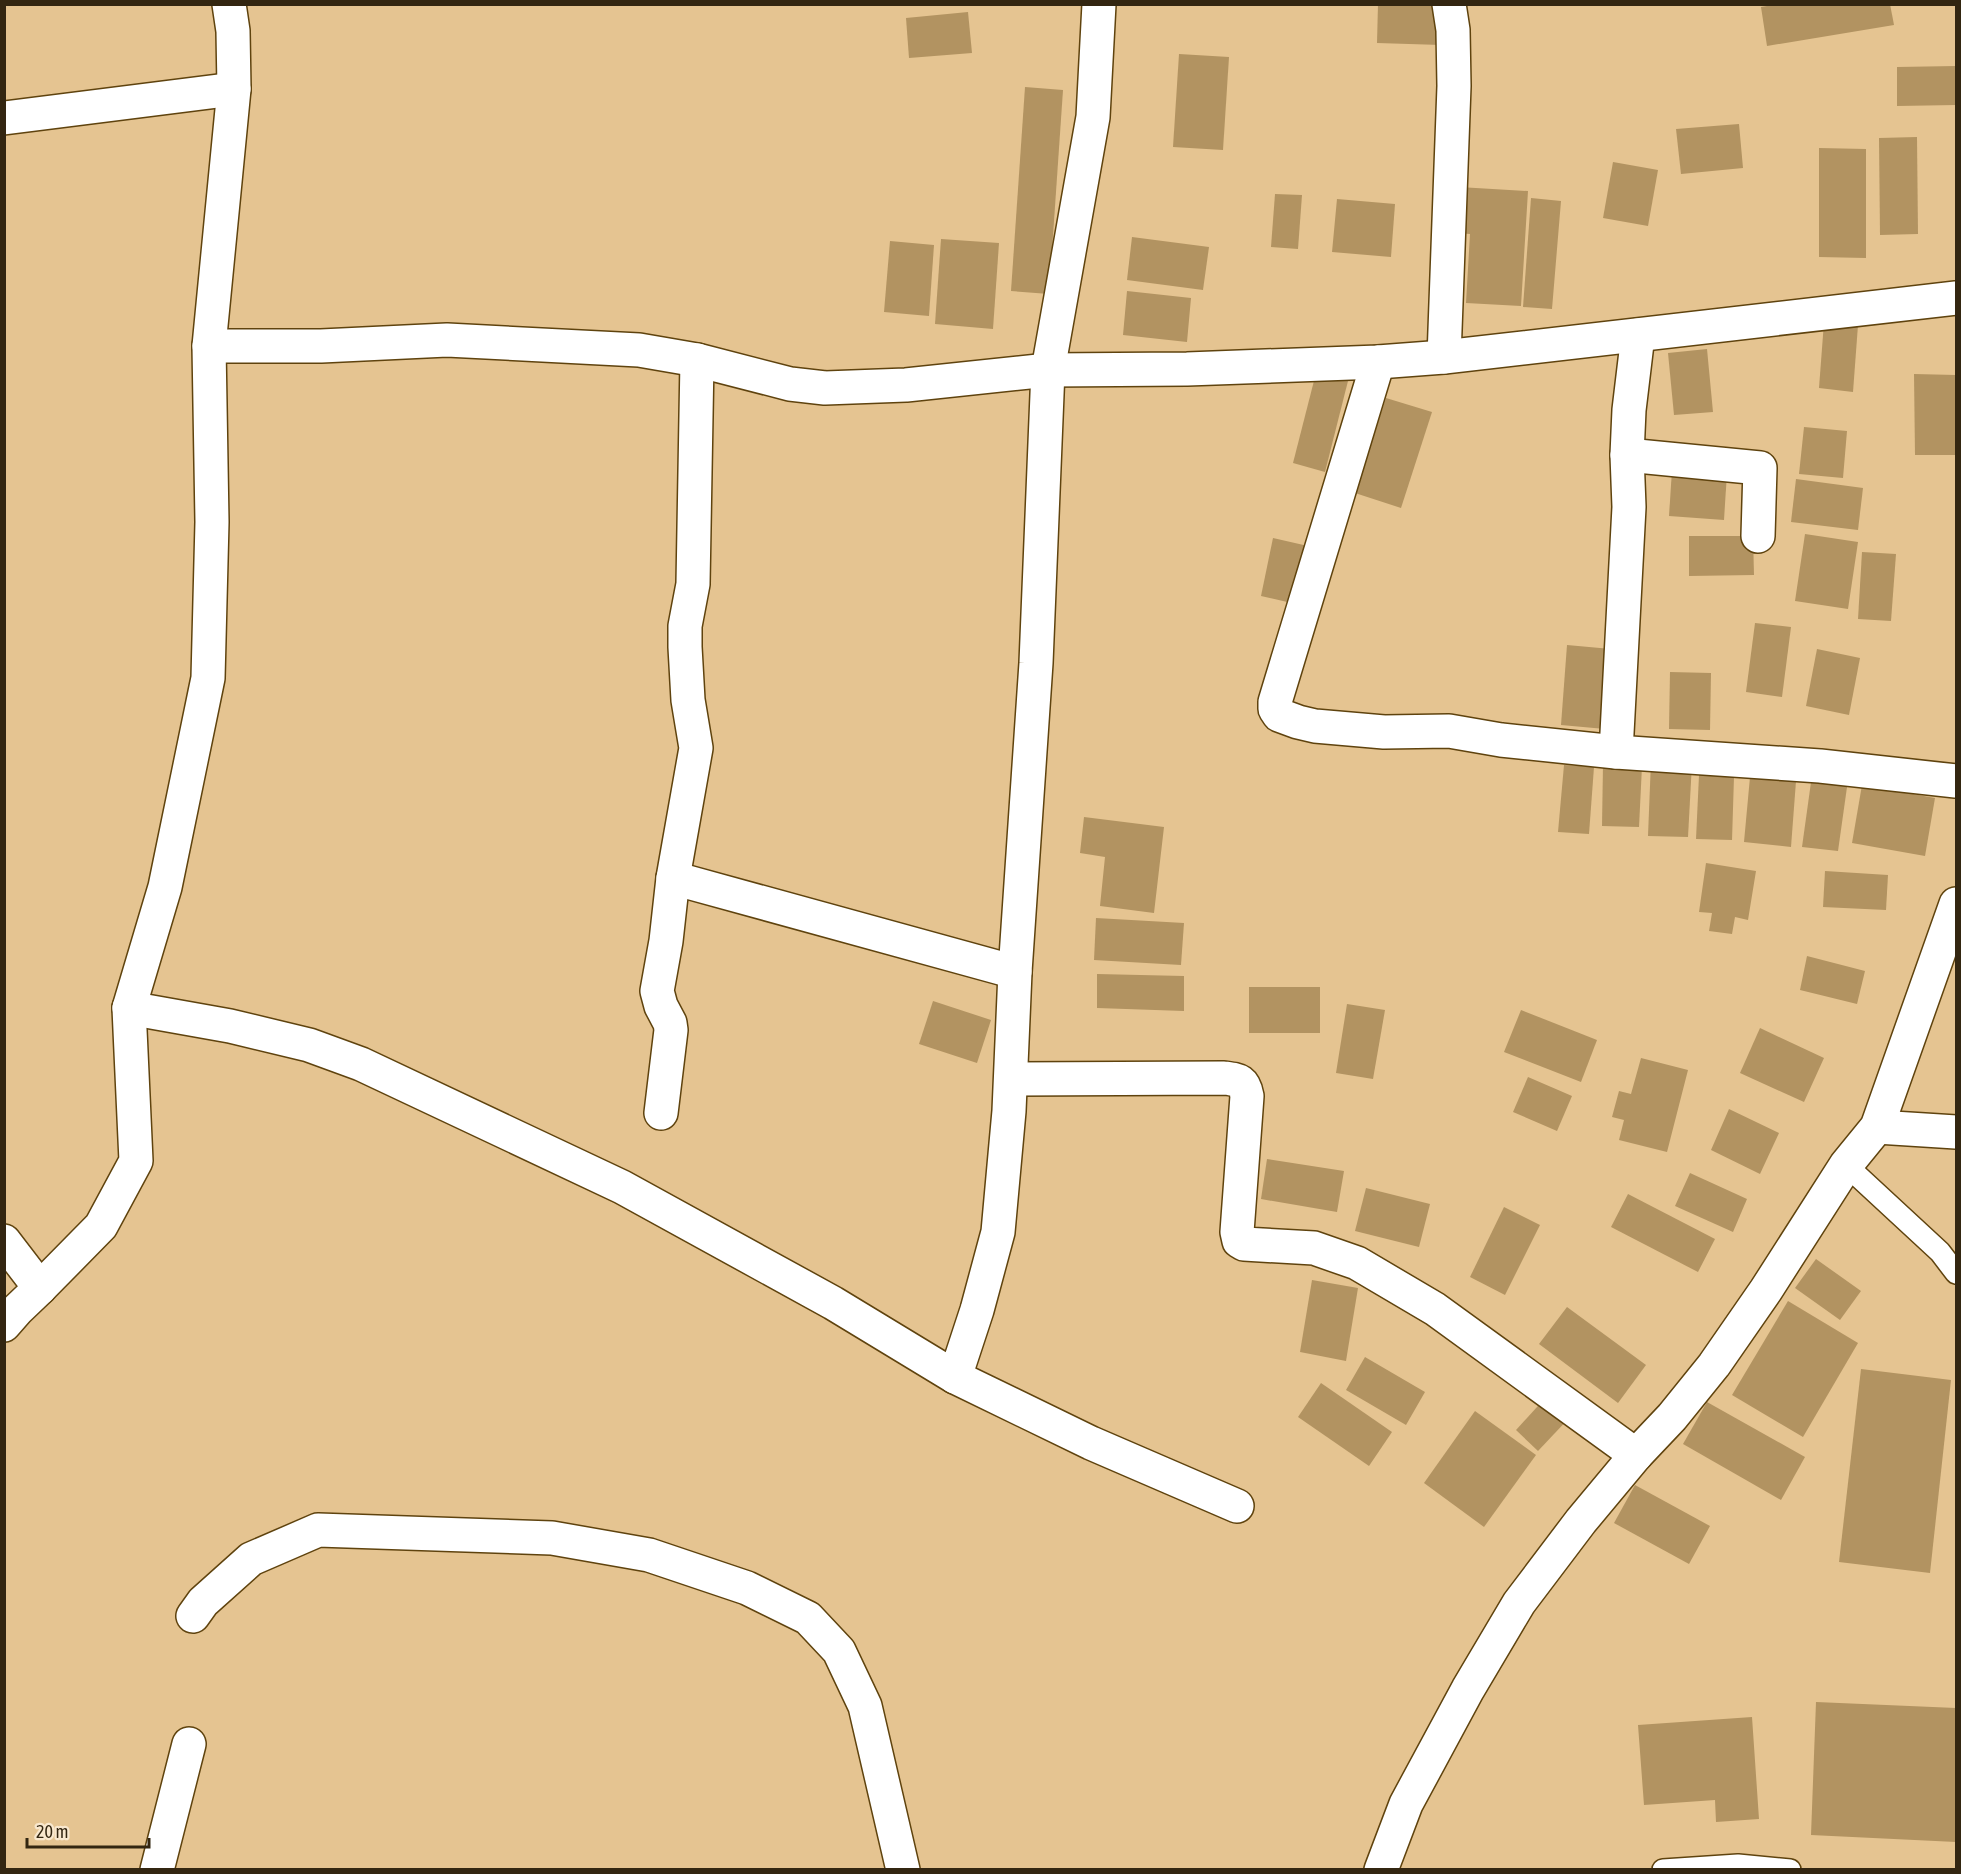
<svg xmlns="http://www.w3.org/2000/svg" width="1961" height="1874" font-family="'Asap Condensed',sans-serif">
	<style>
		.building { fill: #b29361 }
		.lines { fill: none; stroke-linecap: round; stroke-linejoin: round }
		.service-casing { stroke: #5f430e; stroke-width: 24 }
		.minor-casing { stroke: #5f430e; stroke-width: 36 }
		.service { stroke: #fff; stroke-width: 21 }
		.minor { stroke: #fff; stroke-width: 33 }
	</style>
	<rect width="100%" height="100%" fill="#e5c491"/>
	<g class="building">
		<path d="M1378,4H1441V45L1377,43Z"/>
		<path d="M1779,4H1890L1894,25L1767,46L1761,7Z"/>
		<path d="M968,12L972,53L909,58L906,18Z"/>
		<path d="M1179,54L1229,57L1223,150L1173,147Z"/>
		<path d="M1956,66V105L1897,106V67Z"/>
		<path d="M1025,87L1063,90L1049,294L1011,291Z"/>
		<path d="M1739,124L1743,168L1681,174L1676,129Z"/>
		<path d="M1917,137L1918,234L1880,235L1879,138Z"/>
		<path d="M1819,148L1866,149V258L1819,257Z"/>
		<path d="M1613,162L1658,170L1648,226L1603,218Z"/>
		<path d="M1459,187L1528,191L1521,306L1466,303L1470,234L1456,233Z"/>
		<path d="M1275,194L1302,195L1298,249L1271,247Z"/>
		<path d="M1531,198L1561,201L1552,309L1523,307Z"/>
		<path d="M1337,199L1395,204L1391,257L1332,252Z"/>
		<path d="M1132,237L1209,247L1203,290L1127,280Z"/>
		<path d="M941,239L999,243L993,329L935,324Z"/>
		<path d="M890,241L934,245L929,316L884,312Z"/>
		<path d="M1127,291L1191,298L1187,342L1123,335Z"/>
		<path d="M1824,322L1858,325L1853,392L1819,388Z"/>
		<path d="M1707,349L1713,412L1674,415L1668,353Z"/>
		<path d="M1317,369L1349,377L1325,472L1293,463Z"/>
		<path d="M1914,374L1956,375V455H1915Z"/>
		<path d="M1386,398L1432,412L1401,508L1355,493Z"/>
		<path d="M1804,427L1847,431L1843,478L1799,474Z"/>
		<path d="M1672,470L1727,473L1724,520L1669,516Z"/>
		<path d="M1796,479L1863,488L1858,530L1791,522Z"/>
		<path d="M1805,534L1858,542L1848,609L1795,601Z"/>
		<path d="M1689,536H1753L1754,575L1689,576Z"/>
		<path d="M1273,538L1308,546L1296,604L1261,596Z"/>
		<path d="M1862,552L1896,554L1891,621L1858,619Z"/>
		<path d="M1755,623L1791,627L1782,697L1746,692Z"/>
		<path d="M1567,645L1611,649L1605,729L1561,725Z"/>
		<path d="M1817,649L1860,658L1849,715L1806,706Z"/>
		<path d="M1670,672L1711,673L1710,730L1669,729Z"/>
		<path d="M1651,761L1692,763L1688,837L1648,836Z"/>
		<path d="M1564,765L1594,767L1589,834L1558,832Z"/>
		<path d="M1603,765L1642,766L1639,827L1602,826Z"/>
		<path d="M1699,775L1734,776L1732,840L1696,839Z"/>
		<path d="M1812,775L1848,780L1838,851L1802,847Z"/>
		<path d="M1750,777L1796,781L1791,847L1744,842Z"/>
		<path d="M1862,785L1935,798L1925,856L1852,843Z"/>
		<path d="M1084,817L1164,827L1154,913L1100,906L1105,857L1080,853Z"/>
		<path d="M1706,863L1756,871L1748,920L1735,917L1732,934L1709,931L1712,913L1699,912Z"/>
		<path d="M1825,871L1888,875L1886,910L1823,907Z"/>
		<path d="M1096,918L1184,923L1181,965L1094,960Z"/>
		<path d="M1807,956L1865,971L1857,1004L1800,990Z"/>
		<path d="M1097,974L1184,976V1011L1097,1008Z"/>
		<rect x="1249" y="987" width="71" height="46"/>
		<path d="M933,1001L991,1020L977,1063L919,1044Z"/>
		<path d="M1347,1004L1385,1010L1373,1079L1336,1073Z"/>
		<path d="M1521,1010L1597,1040L1581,1082L1504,1052Z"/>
		<path d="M1760,1028L1824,1058L1804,1102L1740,1073Z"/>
		<path d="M1641,1058L1688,1070L1667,1152L1619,1140L1624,1120L1612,1117L1619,1091L1631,1094Z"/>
		<path d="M1528,1077L1572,1096L1557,1131L1513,1112Z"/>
		<path d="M1729,1109L1779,1133L1760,1174L1711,1150Z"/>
		<path d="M1267,1159L1344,1171L1337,1212L1261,1199Z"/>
		<path d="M1690,1173L1747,1199L1733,1232L1675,1206Z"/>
		<path d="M1366,1188L1430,1204L1419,1247L1355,1231Z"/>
		<path d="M1628,1194L1715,1239L1698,1272L1611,1227Z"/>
		<path d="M1504,1207L1540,1225L1505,1295L1470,1277Z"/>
		<path d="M1816,1259L1861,1291L1840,1320L1795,1288Z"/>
		<path d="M1312,1280L1358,1288L1346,1361L1300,1352Z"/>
		<path d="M1788,1301L1858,1343L1803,1437L1732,1395Z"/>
		<path d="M1567,1307L1646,1365L1618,1403L1539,1344Z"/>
		<path d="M1365,1357L1425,1392L1406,1425L1346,1390Z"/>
		<path d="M1861,1369L1951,1380L1930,1573L1839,1562Z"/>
		<path d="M1321,1383L1392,1432L1369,1466L1298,1417Z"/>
		<path d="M1548,1395L1571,1416L1538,1451L1516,1430Z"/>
		<path d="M1707,1402L1805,1457L1781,1500L1683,1444Z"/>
		<path d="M1475,1411L1536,1455L1484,1527L1424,1483Z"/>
		<path d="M1635,1485L1710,1526L1689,1564L1614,1523Z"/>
		<path d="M1816,1702L1956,1708V1842L1811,1835Z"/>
		<path d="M1752,1717L1759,1819L1716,1822L1715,1800L1644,1805L1638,1725Z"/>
	</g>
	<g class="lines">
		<defs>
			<g id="service">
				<path d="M1846,1165L1940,1252L1956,1273"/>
				<path d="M1663,1870L1738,1865L1790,1870"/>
			</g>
			<g id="minor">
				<path d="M4,118L234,89"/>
				<path d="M209,346H321L447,340L639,350L697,360L790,384L825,388L906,385L1048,370L1187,369L1378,362L1444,357L1956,298"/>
				<path d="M1444,357L1454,86L1453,30L1449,4"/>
				<path d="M1378,362L1275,702V709L1279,715L1298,722L1315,726L1384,732L1449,731L1501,740L1616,752L1820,766L1956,781"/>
				<path d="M1627,455L1760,468L1758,536"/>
				<path d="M1616,752L1629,507L1627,455L1629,410L1638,335"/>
				<path d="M673,878L1015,972"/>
				<path d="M129,1008L230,1026L309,1045L361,1064L622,1187L833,1303L955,1377L977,1310L998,1232L1009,1111L1015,972L1036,663L1048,370L1093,117L1099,4"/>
				<path d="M1011,1079L1224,1078C1239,1080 1244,1080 1247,1096L1237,1232L1239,1241L1244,1244L1314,1248L1357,1263L1435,1309L1636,1455"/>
				<path d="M661,1113L671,1030L670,1023L661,1006L657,991L666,941L673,878L696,748L688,700L685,647V626L693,584L697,360"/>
				<path d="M1877,1127L1956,1132"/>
				<path d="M4,1241L40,1288"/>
				<path d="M4,1325L18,1309L40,1288L101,1226L136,1161L129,1008L165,887L208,678L212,522L209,346L234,89L233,31L229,4"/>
				<path d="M955,1377L1091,1443L1237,1506"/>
				<path d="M193,1616L203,1602L251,1559L318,1530L552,1538L649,1555L747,1588L808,1618L839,1651L865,1706L903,1870"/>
				<path d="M157,1870L189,1744"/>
				<path d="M1381,1870L1406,1804L1468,1689L1519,1603L1581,1521L1636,1455L1672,1417L1714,1365L1766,1290L1846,1165L1877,1127L1956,904"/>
			</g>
		</defs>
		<use href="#service" class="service-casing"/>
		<use href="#minor" class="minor-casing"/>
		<use href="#service" class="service"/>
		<use href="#minor" class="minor"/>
	</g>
	<rect width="1961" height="1874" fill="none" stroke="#332611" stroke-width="12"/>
	<path d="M27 1838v9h122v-9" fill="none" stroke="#332611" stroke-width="3"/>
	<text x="36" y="1838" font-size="18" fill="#332611" stroke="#f9e8ce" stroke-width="4.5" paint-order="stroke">20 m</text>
</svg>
